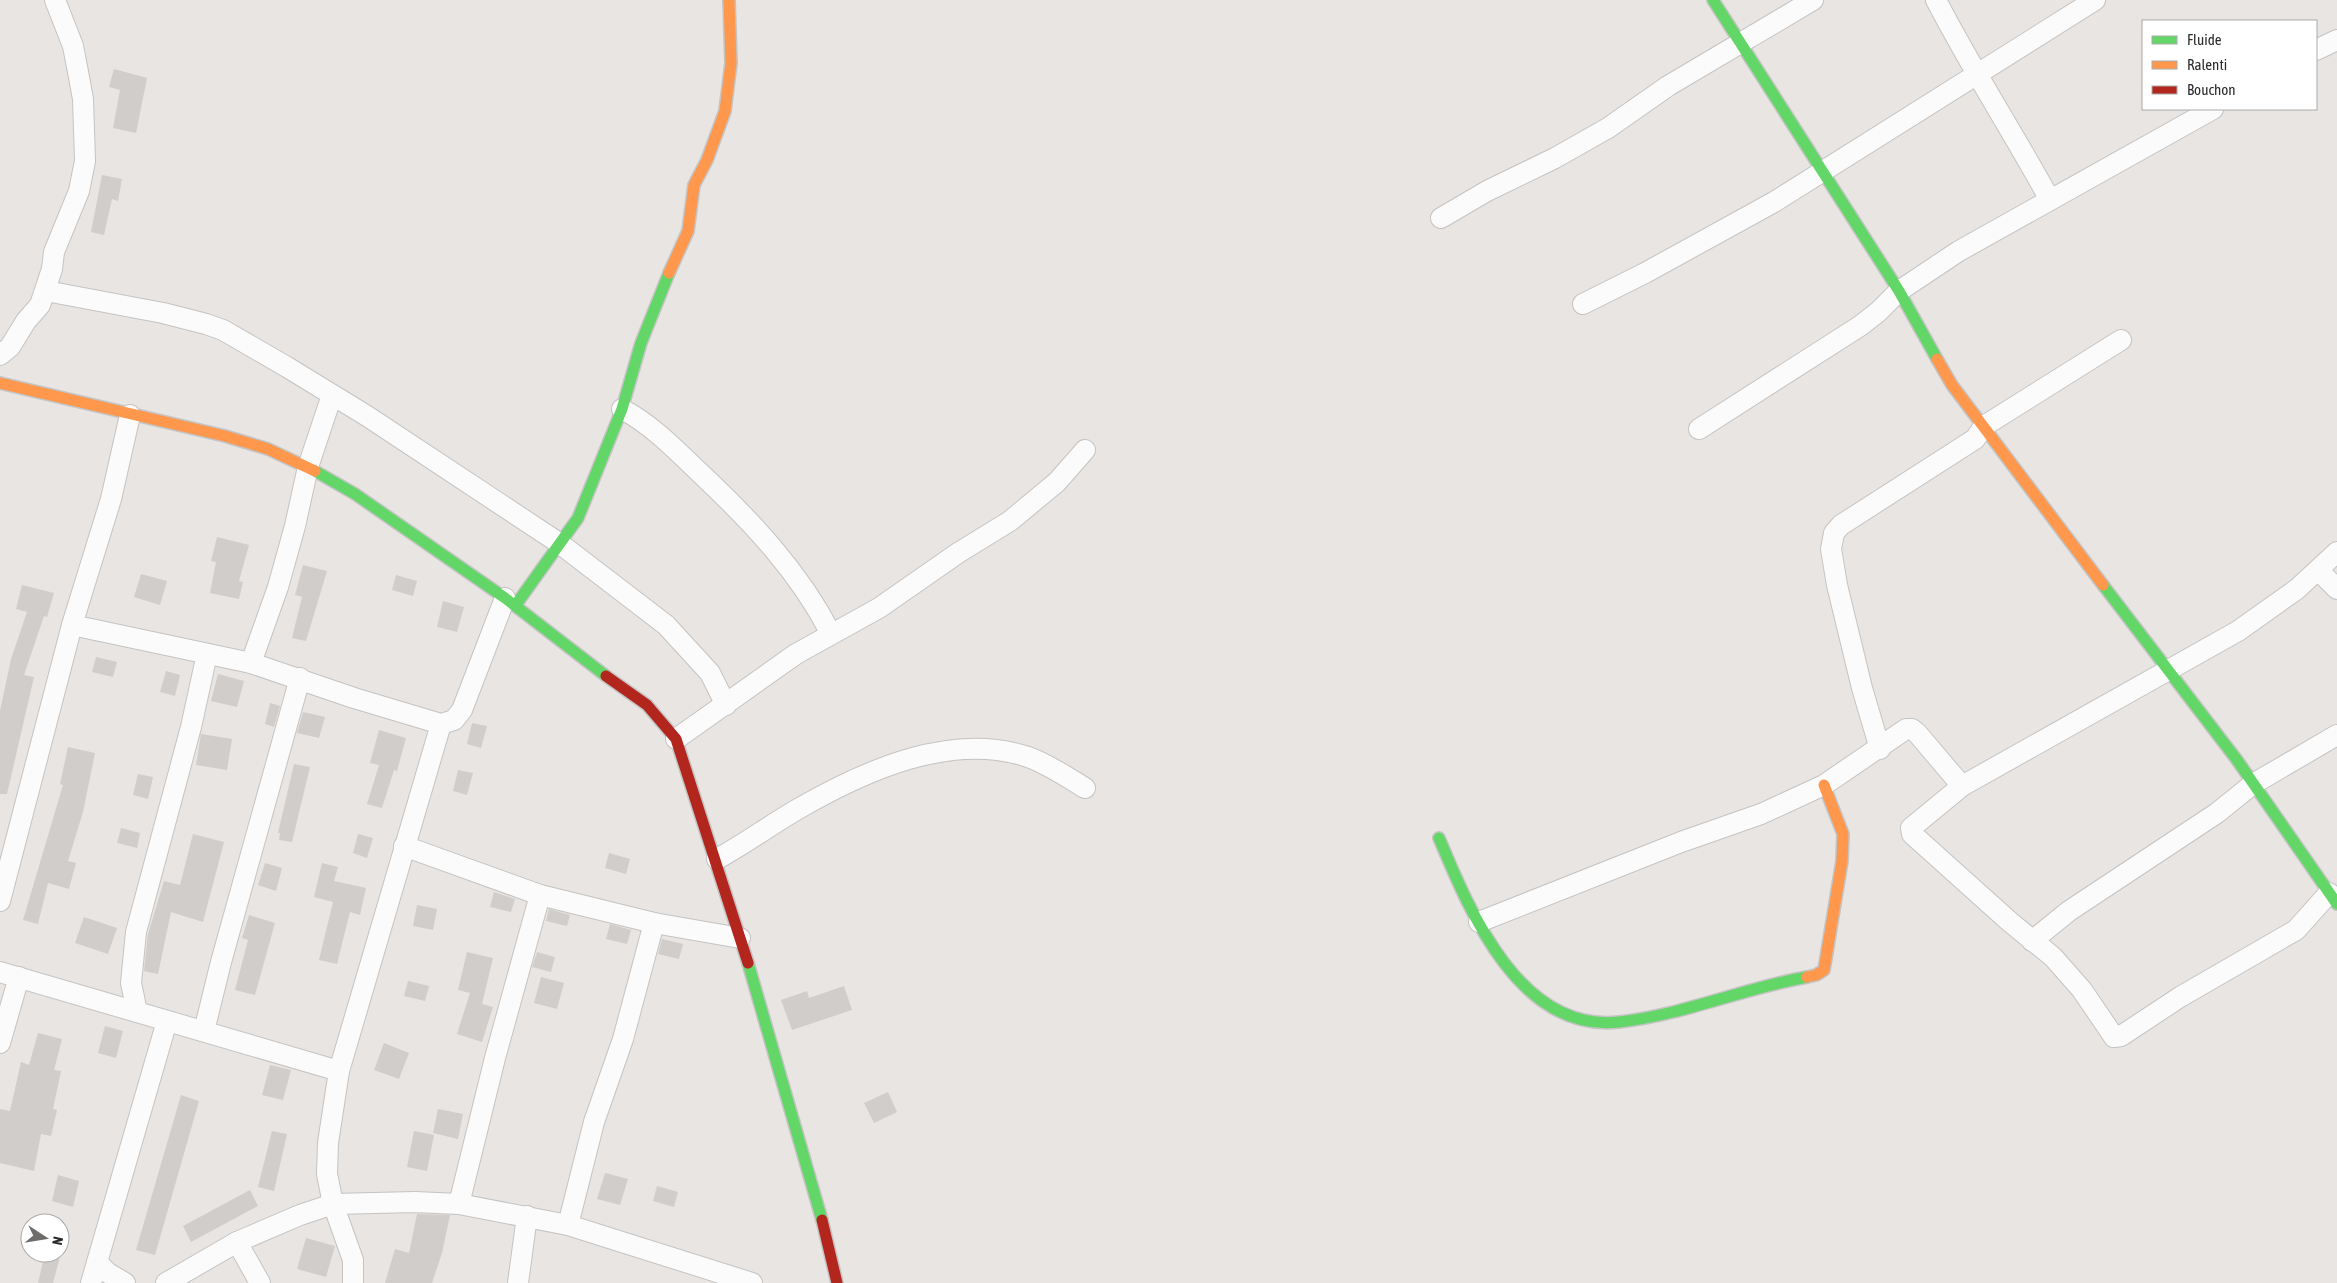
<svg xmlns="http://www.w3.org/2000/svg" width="2337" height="1283" font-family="'Asap Condensed',sans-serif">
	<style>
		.building { fill: #d0cdcb }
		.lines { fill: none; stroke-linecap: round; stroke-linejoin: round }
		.street-casing { stroke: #c4c4c4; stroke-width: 22 }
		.fast-casing { stroke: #c4c4c4; stroke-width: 14 }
		.slow-casing { stroke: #c4c4c4; stroke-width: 14 }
		.jam-casing { stroke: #c4c4c4; stroke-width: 14 }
		.street { stroke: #fcfbfb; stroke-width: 20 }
		.fast { stroke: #63d668; stroke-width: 11 }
		.slow { stroke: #ff974d; stroke-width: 11 }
		.jam { stroke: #b3261e; stroke-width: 11 }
	</style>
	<rect width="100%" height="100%" fill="#e8e5e2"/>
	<g class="building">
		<path d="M114,69L147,78L136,133L113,128L120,90L109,87Z"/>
		<path d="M102,175L122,179L118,201L112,199L104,235L91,232Z"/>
		<path d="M217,537L249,545L239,581L243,582L239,599L210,593L216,562L211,561Z"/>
		<path d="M303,565L327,571L306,641L292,638L302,597L295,595Z"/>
		<path d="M141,574L167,581L160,605L134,597Z"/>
		<path d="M396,575L417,581L413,596L392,590Z"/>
		<path d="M22,585L54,593L47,617L44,616L24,675L34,677L7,794H0V711L11,659L27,612L16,609Z"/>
		<path d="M443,601L464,607L457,632L437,627Z"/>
		<path d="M96,657L117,662L113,677L92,672Z"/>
		<path d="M166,671L180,675L175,696L160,692Z"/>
		<path d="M218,674L244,681L237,707L211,701Z"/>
		<path d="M270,703L280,706L274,727L265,724Z"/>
		<path d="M303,712L325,717L319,738L297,733Z"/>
		<path d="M472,723L487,726L481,748L467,744Z"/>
		<path d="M379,730L406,738L397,771L394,770L382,808L367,804L379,765L370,763Z"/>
		<path d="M201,734L232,739L227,770L196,765Z"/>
		<path d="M68,747L95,753L83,812L68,861L76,863L69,889L48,883L38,924L23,920L63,785L60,784Z"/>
		<path d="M294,764L310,767L292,842L279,840L280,833H278Z"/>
		<path d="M458,770L473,773L467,795L453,791Z"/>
		<path d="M138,774L153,777L148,799L133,795Z"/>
		<path d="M121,828L140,833L137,848L117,843Z"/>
		<path d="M193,834L224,842L203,922L171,912L158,974L144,971L148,934L164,881L180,885Z"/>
		<path d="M358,834L373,838L367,858L353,853Z"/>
		<path d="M609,853L630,859L626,874L605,868Z"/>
		<path d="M265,863L282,868L276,891L258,885Z"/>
		<path d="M322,863L338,867L334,881L366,888L360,915L350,912L337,964L319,960L333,902L314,897Z"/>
		<path d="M494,892L515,899L511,912L490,907Z"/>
		<path d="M417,905L437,909L433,930L413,926Z"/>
		<path d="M549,909L570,915L567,926L546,921Z"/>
		<path d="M249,915L275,923L255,995L235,990L248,940L242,938Z"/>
		<path d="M84,917L117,928L108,954L75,943Z"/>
		<path d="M610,924L631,930L627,944L606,939Z"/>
		<path d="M662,939L683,944L679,959L658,954Z"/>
		<path d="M467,952L493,958L482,1004L493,1007L482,1042L457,1034L470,993L458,990Z"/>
		<path d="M537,952L555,957L551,972L532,967Z"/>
		<path d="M541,977L564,983L557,1009L534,1003Z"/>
		<path d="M408,981L429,986L425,1001L404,996Z"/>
		<path d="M844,986L852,1010L792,1030L781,1000L807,991L809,998Z"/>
		<path d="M105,1026L123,1031L116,1058L98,1053Z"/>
		<path d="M38,1033L62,1039L54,1070L61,1071L53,1109L57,1110L51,1136L41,1134L34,1171L0,1163V1109L10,1111L21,1062L29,1065Z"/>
		<path d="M384,1043L409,1053L399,1079L374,1070Z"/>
		<path d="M270,1065L291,1070L283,1100L262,1095Z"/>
		<path d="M888,1092L897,1112L874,1123L864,1103Z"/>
		<path d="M181,1095L199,1101L155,1255L136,1250Z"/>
		<path d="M438,1109L463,1114L458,1139L433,1133Z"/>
		<path d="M272,1131L287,1134L274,1191L258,1187Z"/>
		<path d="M414,1131L434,1135L427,1171L407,1167Z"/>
		<path d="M605,1173L628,1179L620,1205L597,1199Z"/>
		<path d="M58,1175L79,1181L73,1207L52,1201Z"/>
		<path d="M657,1186L678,1192L674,1207L653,1201Z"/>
		<path d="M250,1190L258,1206L191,1242L183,1226Z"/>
		<path d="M417,1214L450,1215L442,1253L432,1283H385L395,1249L409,1253Z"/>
		<path d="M306,1238L335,1246L326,1277L297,1269Z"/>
		<path d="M45,1253H61L53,1283H38Z"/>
	</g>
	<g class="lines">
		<defs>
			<g id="street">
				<path d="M1936,0C1971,68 2013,132 2050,200"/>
				<path d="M2316,50L2337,40"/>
				<path d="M1441,218L1487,191L1555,158L1608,128L1668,86L1813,0"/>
				<path d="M46,291L163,313L206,324L223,330L287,367L367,416L559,543L666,625L710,673L726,705"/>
				<path d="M1583,304L1645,273L1774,202L2095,0"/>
				<path d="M0,355L10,347L26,321L40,305L52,269L54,252L79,191L85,161L83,99L78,72L73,46L55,0"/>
				<path d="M622,409C652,425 675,449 699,472C750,520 799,571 831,634"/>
				<path d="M1699,429L1860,326L1878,312L1899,291L1959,251L2213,109"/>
				<path d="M2318,570L2337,589"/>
				<path d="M72,625L251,663L354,698L441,724L454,720L462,710L505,598"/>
				<path d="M251,663L278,587L295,526L308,467L332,395"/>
				<path d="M676,739L796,654L879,608L958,553L1010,521L1057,482L1085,450"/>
				<path d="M1880,749L1862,688L1837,585L1831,549L1834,533L1841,525L1975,439L1984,426L2121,340"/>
				<path d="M404,846L540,895L654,923L740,938"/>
				<path d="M717,859C745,844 770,825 798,809C864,771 951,731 1028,757C1048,764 1067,777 1085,788"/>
				<path d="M2329,893L2296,930L2180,997L2121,1036L2114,1037L2082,990L2053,957L2010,922L1912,834L1911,828L1962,786L2238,631L2297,589L2337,552"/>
				<path d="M0,901L72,625L111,499L130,415"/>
				<path d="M1479,922L1681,842L1761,814L1824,785L1906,729H1912L1917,733L1962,786"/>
				<path d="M2032,941L2069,911L2217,813L2253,784L2337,735"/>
				<path d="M0,972L339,1071"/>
				<path d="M137,1012L131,983L136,932L191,727L207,654"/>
				<path d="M204,1031L221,962L300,678"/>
				<path d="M0,1043L19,977"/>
				<path d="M459,1204L495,1058L540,895"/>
				<path d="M568,1225L594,1122L623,1039L654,923"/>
				<path d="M237,1242L260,1283"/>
				<path d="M97,1262L108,1273L125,1283"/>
				<path d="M91,1283L167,1021"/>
				<path d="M166,1283L237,1242L300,1215L333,1204L415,1202L459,1204L568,1225L752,1283"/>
				<path d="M353,1283V1260L333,1204L327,1174L328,1143L339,1071L441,724"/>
				<path d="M518,1283L527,1216"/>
			</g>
			<g id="fast">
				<path d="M1713,0L1899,291L1937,359"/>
				<path d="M315,471L355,494L505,598L606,676"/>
				<path d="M2103,585L2237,760L2337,904"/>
				<path d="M515,606L578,518L622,409L641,343L669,273"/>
				<path d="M1439,838C1470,912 1520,1033 1619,1022C1683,1015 1744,988 1807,977"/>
				<path d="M748,963L822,1220"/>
			</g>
			<g id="slow">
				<path d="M669,273L688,231L694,185L707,160L725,111L731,63L729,0"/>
				<path d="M1937,359L1952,385L2103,585"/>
				<path d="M0,383L225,436L268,449L315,471"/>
				<path d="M1807,977L1816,975L1824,970L1842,861L1843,834L1824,785"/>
			</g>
			<g id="jam">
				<path d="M606,676L647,705L676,739L748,963"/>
				<path d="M822,1220L837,1283"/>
			</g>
		</defs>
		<use href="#street" class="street-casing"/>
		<use href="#fast" class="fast-casing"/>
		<use href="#slow" class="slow-casing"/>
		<use href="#jam" class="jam-casing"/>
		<use href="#street" class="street"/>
		<use href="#fast" class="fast"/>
		<use href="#slow" class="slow"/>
		<use href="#jam" class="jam"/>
	</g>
	<rect x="2142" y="20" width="175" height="90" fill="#ffffff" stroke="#aaaaaa"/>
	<rect x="2152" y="36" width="25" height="8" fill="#63d668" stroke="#aaaaaa"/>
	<text x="2187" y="45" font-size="15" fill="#2b2b2b">Fluide</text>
	<rect x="2152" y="61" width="25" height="8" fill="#ff974d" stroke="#aaaaaa"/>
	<text x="2187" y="70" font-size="15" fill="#2b2b2b">Ralenti</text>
	<rect x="2152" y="86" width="25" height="8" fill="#b3261e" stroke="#aaaaaa"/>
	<text x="2187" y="95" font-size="15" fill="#2b2b2b">Bouchon</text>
	<g transform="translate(45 1238) rotate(102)"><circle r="24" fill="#ffffff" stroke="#aaaaaa"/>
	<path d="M0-4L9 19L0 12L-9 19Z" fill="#6d6c6b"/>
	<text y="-8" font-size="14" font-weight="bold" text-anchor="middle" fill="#2b2b2b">N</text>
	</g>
</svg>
